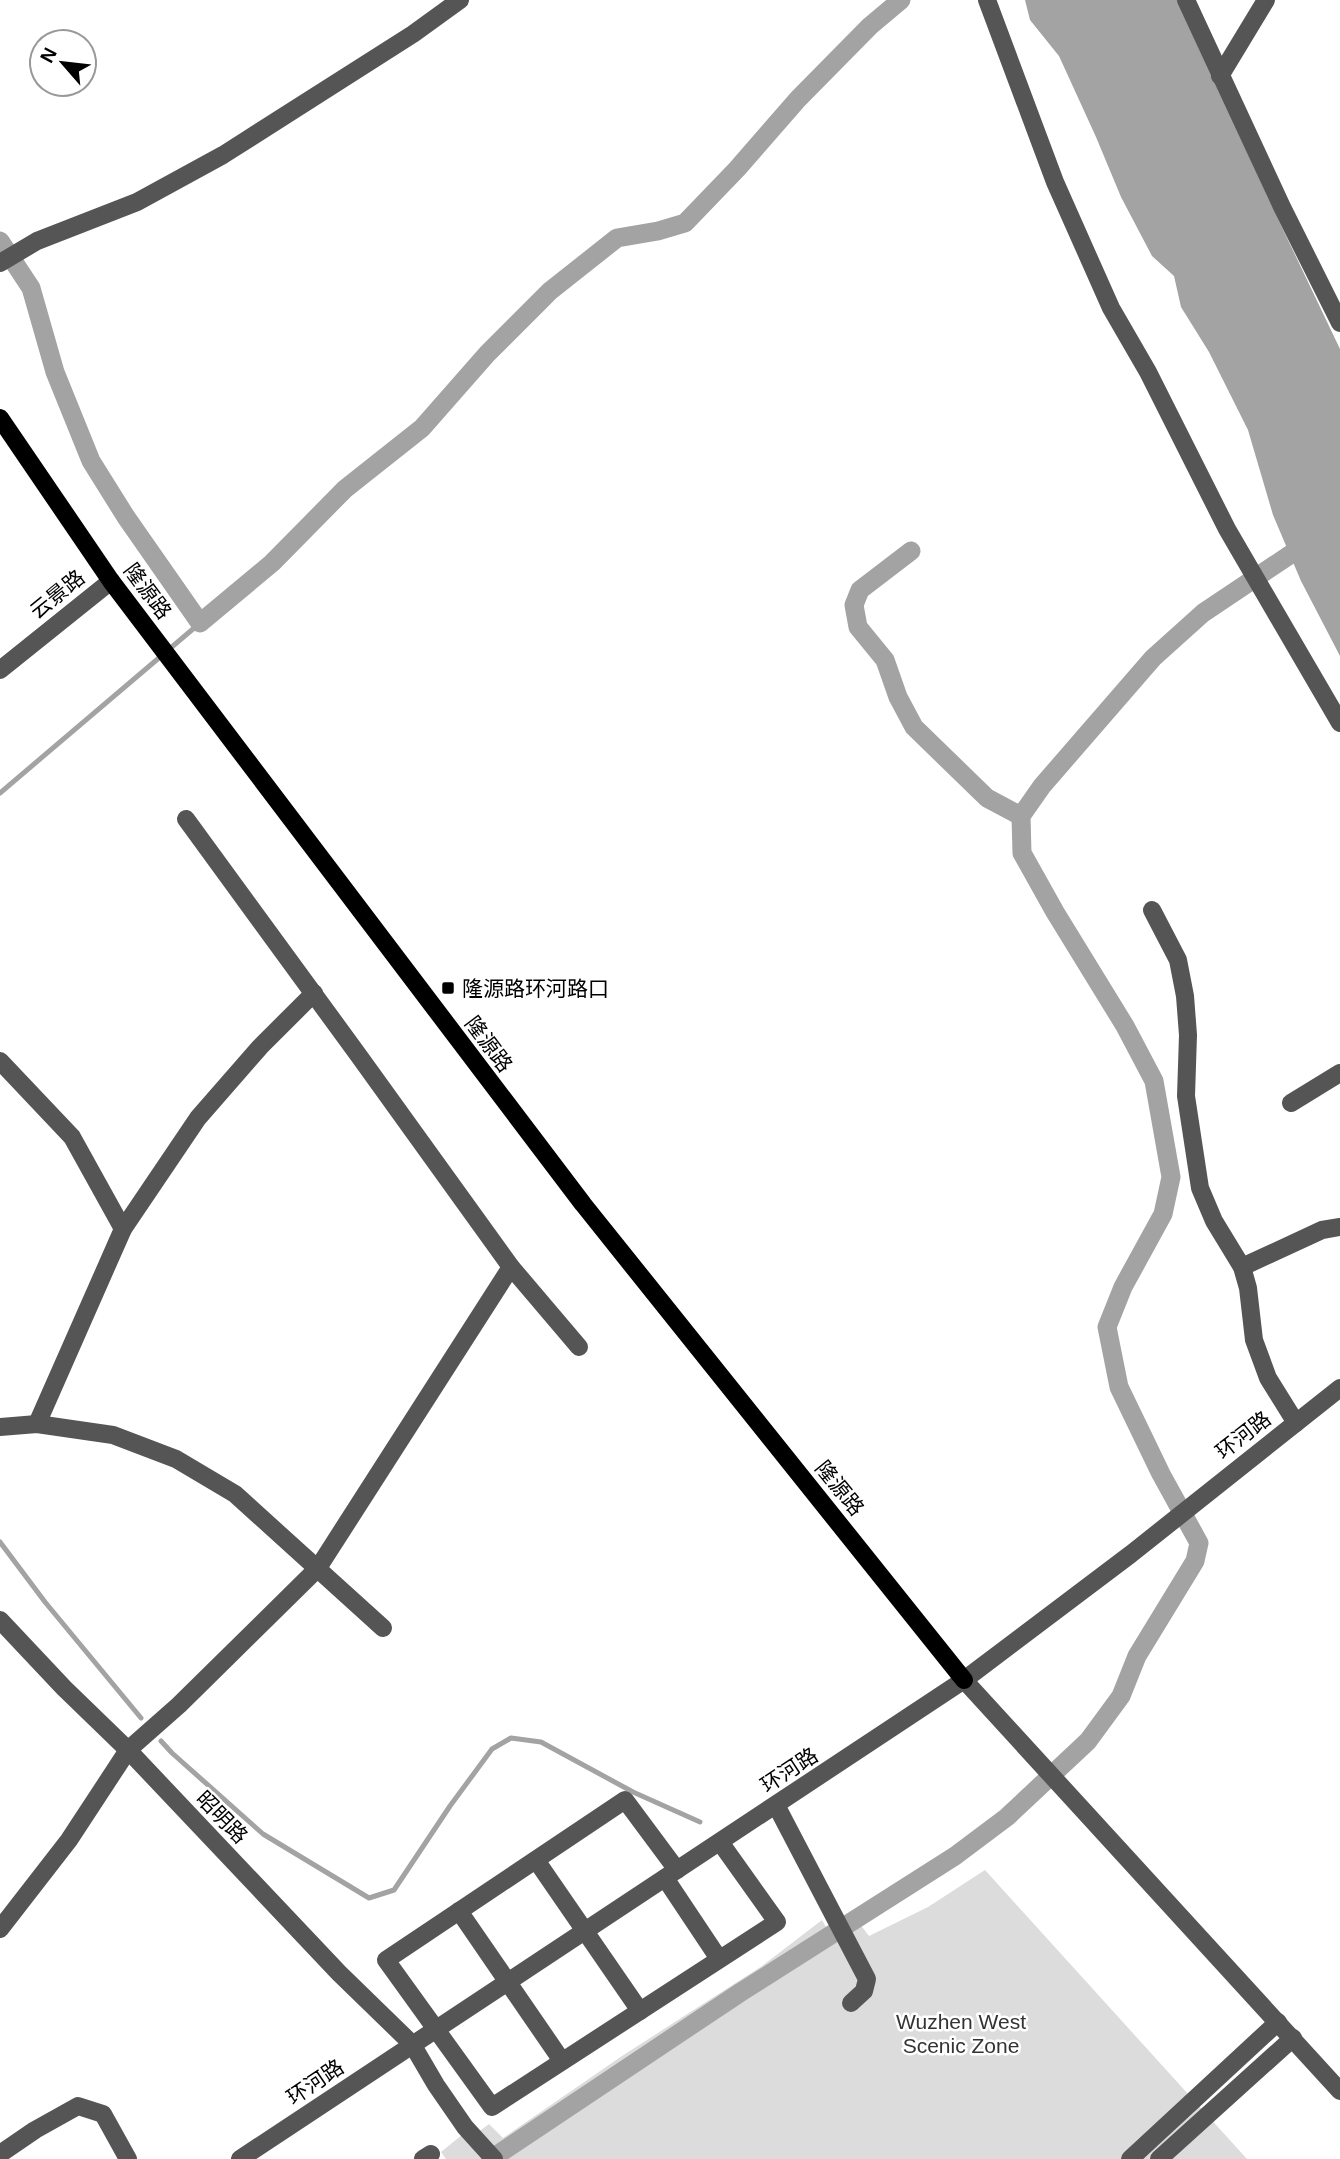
<svg xmlns="http://www.w3.org/2000/svg" width="1340" height="2159" font-family="Helvetica,'Noto Sans SC',sans-serif">
	<style>
		.green { fill: #dcdcdc }
		.water { fill: #a3a3a3 }
		.lines { fill: none; stroke-linecap: round; stroke-linejoin: round }
		.stream { stroke: #a3a3a3; stroke-width: 5 }
		.canal { stroke: #a3a3a3; stroke-width: 19 }
		.minor { stroke: #555; stroke-width: 18 }
		.major { stroke: #000; stroke-width: 18 }
		.poi-dot { fill: #000; stroke: #fff; stroke-width: 2.5 }
		.labels { text-anchor: middle; dominant-baseline: central; stroke-width: 5; stroke-linejoin: round; paint-order: stroke }
		.street-label { font-size: 21px; fill: #000; stroke: #fff }
		.poi-label { font-size: 21px; fill: #000; stroke: #fff; text-anchor: start }
		.park-label { font-size: 21px; fill: #333; stroke: #fff }
	</style>
	<rect width="100%" height="100%" fill="#fff"/>
	<path class="green" d="M985,1870L1247,2159H446L441,2152L463,2134L473,2136L489,2124L503,2138L622,2056L762,1966L822,1920L826,1927L853,1915L869,1936L928,1907Z"/>
	<path class="water" d="M1025,0H1178L1268,198L1340,349V656L1301,581L1273,515L1248,430L1209,352L1181,307L1174,276L1152,256L1121,197L1096,137L1059,56L1030,20Z"/>
	<g class="lines">
		<g class="stream">
			<path d="M0,793L200,623"/>
			<path d="M0,1542L45,1602L141,1718"/>
			<path d="M161,1741L172,1753L263,1834L369,1898L394,1890L450,1806L492,1749L511,1738L541,1742L633,1792L700,1822"/>
		</g>
		<g class="canal">
			<path d="M0,241L31,288L55,372L91,461L126,517L200,623L272,563L345,489L422,428L487,354L550,291L617,238L658,231L685,223L737,169L798,99L870,26L901,0"/>
			<path d="M911,551L860,590L854,605L858,627L885,660L898,697L914,727L987,798L1021,816"/>
			<path d="M491,2159L741,1992L955,1856L1007,1817L1088,1741L1121,1696L1137,1656L1195,1561L1199,1543L1161,1474L1119,1387L1107,1327L1123,1287L1163,1214L1171,1177L1154,1081L1125,1026L1055,912L1022,853L1021,816L1042,786L1153,658L1203,613L1312,540"/>
		</g>
		<g class="minor">
			<path d="M987,0L1055,182L1111,308L1148,372L1227,529L1340,723"/>
			<path d="M1186,0L1282,207L1340,323"/>
			<path d="M1220,76L1266,0"/>
			<path d="M0,263L37,241L137,202L223,155L413,34L460,0"/>
			<path d="M0,670L111,581"/>
			<path d="M186,819L359,1056L511,1267L579,1347"/>
			<path d="M1152,910L1178,960L1185,996L1188,1035L1186,1096L1200,1188L1214,1221L1242,1267L1248,1288L1254,1340L1268,1378L1296,1423"/>
			<path d="M0,1061L72,1137L123,1229"/>
			<path d="M1291,1103L1340,1073"/>
			<path d="M1242,1267L1322,1230L1340,1227"/>
			<path d="M37,1424L123,1229L198,1118L260,1047L314,993"/>
			<path d="M0,1427L37,1424L113,1435L176,1459L235,1494L383,1628"/>
			<path d="M0,1620L64,1688L128,1750L339,1973L412,2044L436,2085L465,2127L494,2159"/>
			<path d="M964,1680L1340,2091"/>
			<path d="M776,1805L867,1979L864,1991L851,2003"/>
			<path d="M536,1860L640,2011"/>
			<path d="M677,1870L625,1800L386,1960L492,2107L777,1922L720,1842"/>
			<path d="M665,1878L719,1959"/>
			<path d="M459,1911L562,2061"/>
			<path d="M0,1929L69,1840L128,1750L179,1705L318,1568L511,1267"/>
			<path d="M0,2154L35,2130L78,2106L103,2114L128,2159"/>
			<path d="M240,2159L964,1680L1131,1554L1340,1388"/>
			<path d="M423,2159L431,2154"/>
			<path d="M1130,2159L1278,2022"/>
			<path d="M1159,2159L1293,2038"/>
		</g>
		<path class="major" d="M0,418L111,581L583,1204L964,1680"/>
	</g>
	<rect class="poi-dot" x="441" y="981" width="14" height="14" rx="3.5"/>
	<g class="labels">
		<g class="street-label">
			<text transform="translate(148 591) rotate(53)">隆源路</text>
			<text transform="translate(57 594) rotate(-39)">云景路</text>
			<text transform="translate(489 1044) rotate(53)">隆源路</text>
			<text transform="translate(1243 1435) rotate(-38)">环河路</text>
			<text transform="translate(840 1488) rotate(51)">隆源路</text>
			<text transform="translate(789 1770) rotate(-33)">环河路</text>
			<text transform="translate(222 1817) rotate(46)">昭明路</text>
			<text transform="translate(315 2082) rotate(-34)">环河路</text>
		</g>
		<g class="poi-label">
			<text x="462" y="988">隆源路环河路口</text>
		</g>
		<g class="park-label">
			<text x="961" y="2021">Wuzhen West<tspan x="961" dy="24">Scenic Zone</tspan></text>
		</g>
	</g>
	<g transform="translate(63 63) rotate(298)"><circle r="33" fill="#ffffff" stroke="#999999" stroke-width="2"/>
	<path d="M0-5L12 26L0 18L-12 26Z" fill="#000000"/>
	<text y="-10" font-size="19" font-weight="bold" text-anchor="middle" fill="#000000">N</text>
	</g>
</svg>
